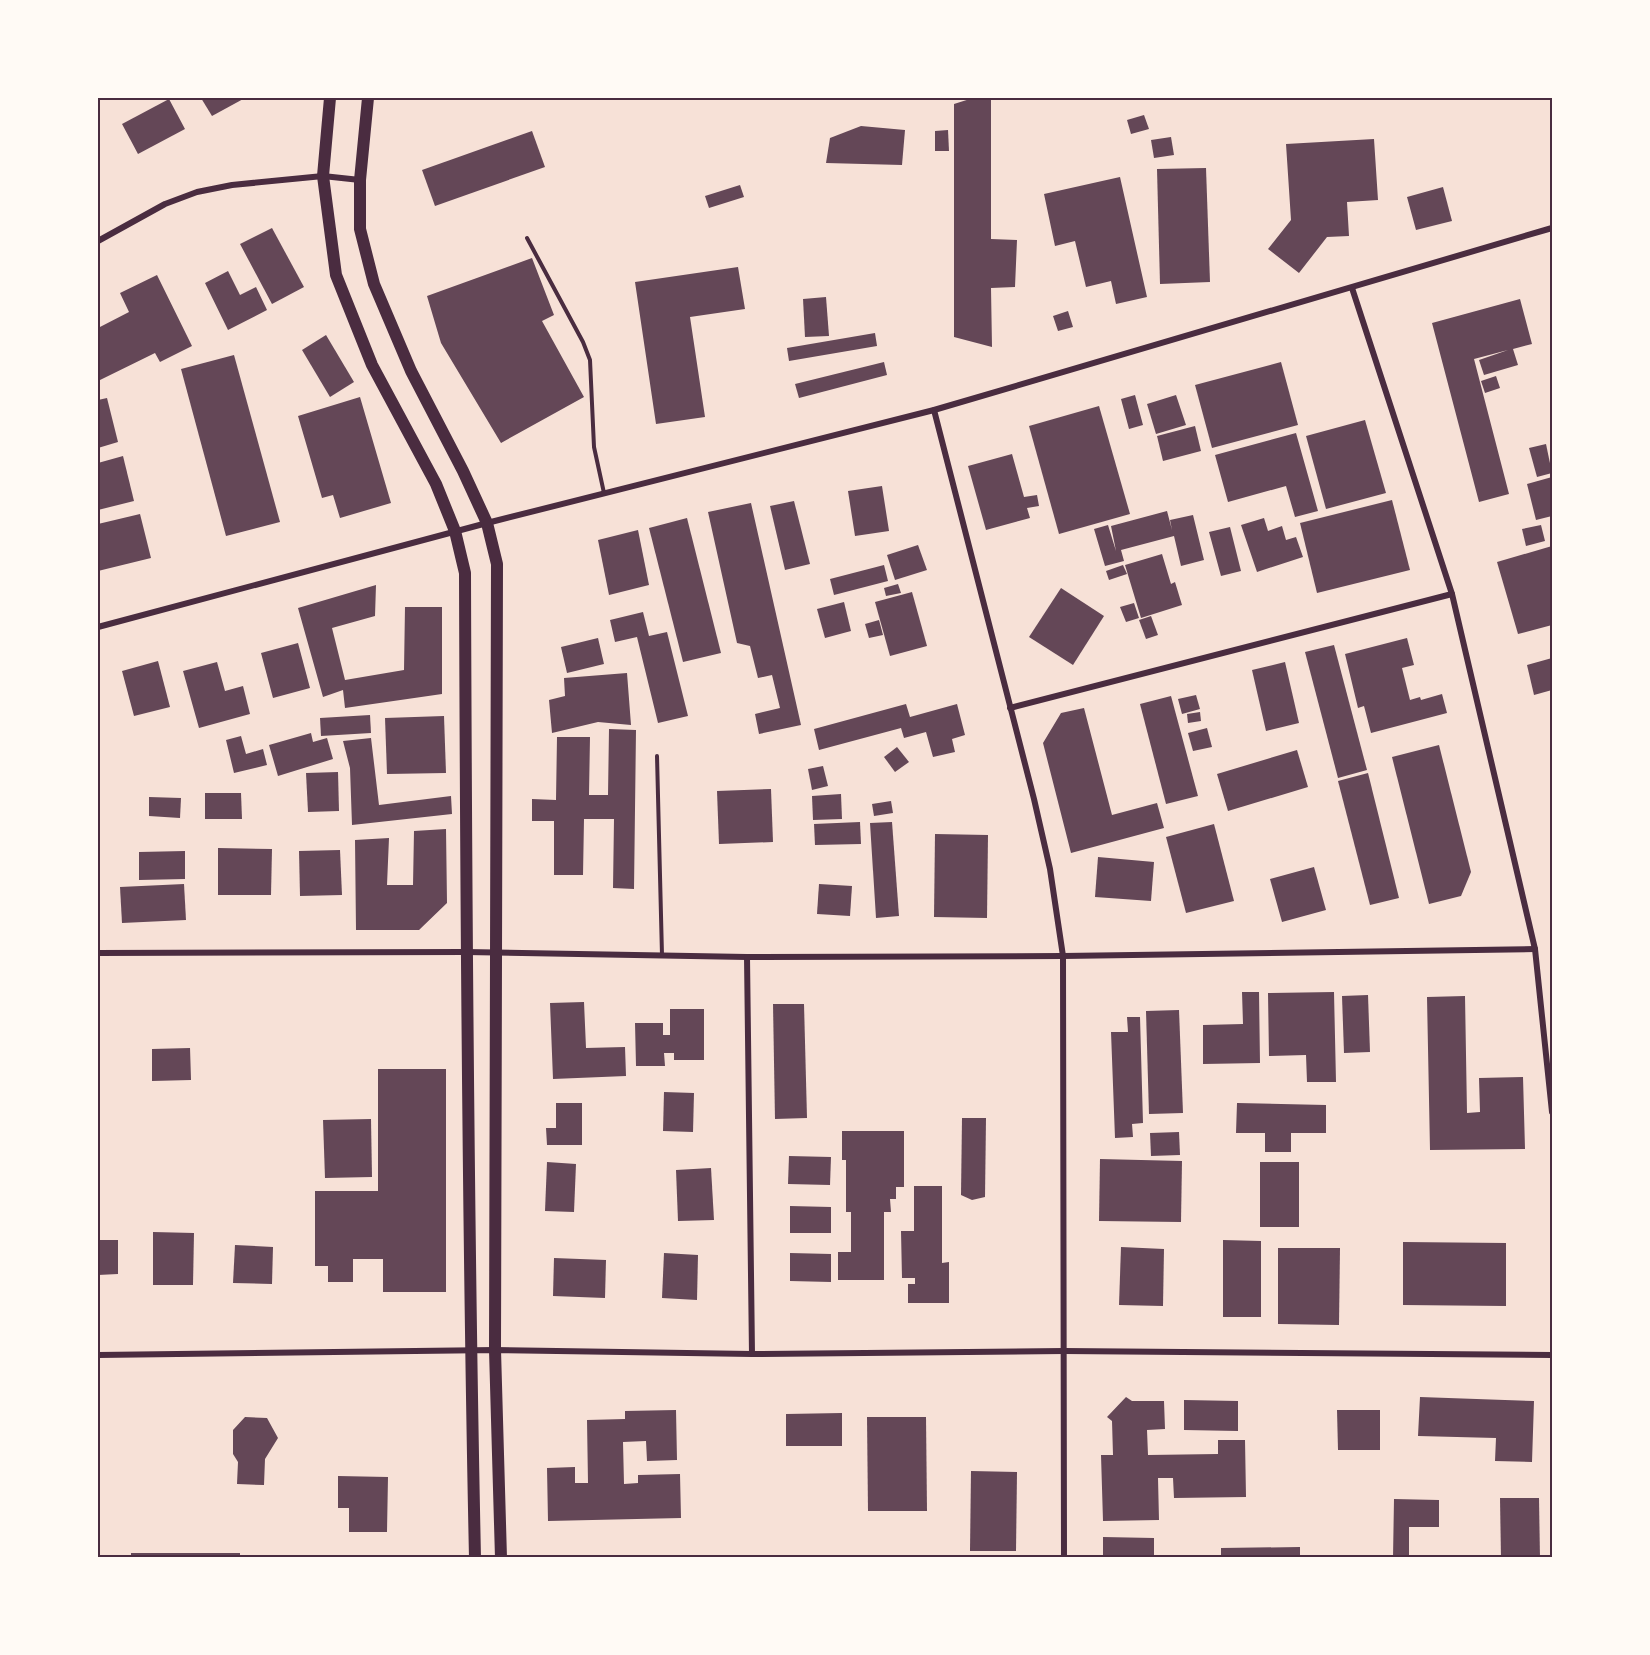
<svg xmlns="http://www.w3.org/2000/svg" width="1650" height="1655" font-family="Arial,sans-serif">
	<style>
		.building { fill: #644757 }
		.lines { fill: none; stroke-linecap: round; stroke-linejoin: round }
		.service { stroke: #4a2c40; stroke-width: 4 }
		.minor { stroke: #4a2c40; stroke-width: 6 }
		.primary { stroke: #4a2c40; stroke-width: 12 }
		.neatline { fill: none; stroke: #4a2c40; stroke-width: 2 }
	</style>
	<rect width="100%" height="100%" fill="#f7e1d7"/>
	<g class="building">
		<path d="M201,98H245L212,116Z"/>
		<path d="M973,98H991V239L1017,240L1015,287L991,288L992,347L954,337V104Z"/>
		<path d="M169,99L185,129L138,154L122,124Z"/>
		<path d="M1144,115L1149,129L1131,134L1127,120Z"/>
		<path d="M861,126L905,130L902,165L826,163L830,138Z"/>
		<path d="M948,130L949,151H935V131Z"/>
		<path d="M532,131L545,167L435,206L422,170Z"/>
		<path d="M1171,137L1174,155L1154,158L1151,140Z"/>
		<path d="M1374,139L1378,200L1347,202L1349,236L1327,237L1299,273L1268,249L1291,220L1286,144Z"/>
		<path d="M1206,168L1210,282L1160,284L1157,169Z"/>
		<path d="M1120,177L1147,297L1116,304L1111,281L1086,287L1075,241L1055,246L1044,194Z"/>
		<path d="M740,185L744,197L709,208L705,196Z"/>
		<path d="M1443,187L1452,221L1416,230L1407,197Z"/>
		<path d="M272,228L304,287L272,304L240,244Z"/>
		<path d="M532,258L554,315L542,321L584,397L501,443L441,343L427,296Z"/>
		<path d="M738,267L745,309L690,317L705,417L656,424L635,282Z"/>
		<path d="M228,271L240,295L256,287L267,310L228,330L205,283Z"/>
		<path d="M157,275L192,346L160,362L155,353L98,381V328L129,312L120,293Z"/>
		<path d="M826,297L829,336L805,337L803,299Z"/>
		<path d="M1520,299L1532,344L1513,349L1518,365L1484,375L1479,360L1508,350L1474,359L1509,494L1479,502L1432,323Z"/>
		<path d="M1068,311L1073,327L1058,331L1053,316Z"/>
		<path d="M875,333L877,346L789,361L787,348Z"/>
		<path d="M326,335L354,382L330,397L302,350Z"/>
		<path d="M234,355L280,522L226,536L181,369Z"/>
		<path d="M884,362L887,375L799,398L795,384Z"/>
		<path d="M1281,362L1298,425L1212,448L1195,385Z"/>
		<path d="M1496,376L1500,388L1485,393L1481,381Z"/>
		<path d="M1135,395L1143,425L1129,429L1121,399Z"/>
		<path d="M1176,395L1186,425L1156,434L1147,404Z"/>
		<path d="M360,397L391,503L340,518L333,495L322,498L298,416Z"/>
		<path d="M107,398L118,442L98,448V400Z"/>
		<path d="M1099,406L1130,514L1059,534L1029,426Z"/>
		<path d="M1365,420L1386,493L1326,509L1306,436Z"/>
		<path d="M1195,426L1201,451L1163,461L1157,436Z"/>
		<path d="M1296,433L1318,511L1295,517L1286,486L1228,502L1215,455Z"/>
		<path d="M1546,444L1552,473L1537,477L1529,448Z"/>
		<path d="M1012,454L1024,497L1037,495L1039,506L1027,508L1030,518L986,530L968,466Z"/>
		<path d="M123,456L134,501L98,510V463Z"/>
		<path d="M1552,477V516L1536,520L1527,484Z"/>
		<path d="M882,486L889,531L855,536L848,491Z"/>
		<path d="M1392,500L1410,570L1317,593L1300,523Z"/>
		<path d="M794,501L810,564L785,570L770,506Z"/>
		<path d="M751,503L801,725L759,734L755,714L780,708L772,675L758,678L750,646L737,643L708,512Z"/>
		<path d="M1167,511L1172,530L1170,520L1193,515L1204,560L1181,566L1174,536L1121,550L1124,561L1105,566L1094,529L1108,525L1116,551L1111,526Z"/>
		<path d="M140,514L151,558L98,571V524Z"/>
		<path d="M687,518L721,653L683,662L649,528Z"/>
		<path d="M1264,518L1268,531L1282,526L1286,540L1296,537L1303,557L1257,572L1241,525Z"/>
		<path d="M1541,525L1545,541L1526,546L1522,529Z"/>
		<path d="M1230,527L1241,571L1221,576L1209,532Z"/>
		<path d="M638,530L649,585L609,595L598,540Z"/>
		<path d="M918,545L927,570L895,580L887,555Z"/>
		<path d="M1552,546V625L1518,634L1497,562Z"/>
		<path d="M1162,554L1171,584L1175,582L1182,605L1141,618L1125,565Z"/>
		<path d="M884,565L888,581L834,595L830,579Z"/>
		<path d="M1123,565L1127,574L1109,580L1106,571Z"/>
		<path d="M898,584L901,593L886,596L884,588Z"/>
		<path d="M376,585L375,616L332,628L345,680L404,670L405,607H442V694L345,708L343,690L323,697L298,608Z"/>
		<path d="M1061,588L1104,616L1073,665L1029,637Z"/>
		<path d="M912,592L927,646L890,656L875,602Z"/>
		<path d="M844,602L851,631L825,638L817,609Z"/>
		<path d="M1134,603L1139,618L1126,622L1120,607Z"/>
		<path d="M643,612L649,636L667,632L688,716L658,723L637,637L615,642L610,620Z"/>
		<path d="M1151,616L1158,635L1146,639L1139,620Z"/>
		<path d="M879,620L883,635L869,638L865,624Z"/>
		<path d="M598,638L604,664L567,673L561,647Z"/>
		<path d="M1407,638L1414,665L1402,668L1410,700L1420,697L1421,700L1442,694L1447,713L1371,733L1364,706L1358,708L1345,654Z"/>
		<path d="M298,643L310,688L273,698L261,653Z"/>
		<path d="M1334,645L1367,770L1338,778L1305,652Z"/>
		<path d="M1552,658V690L1534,695L1527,665Z"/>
		<path d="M158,661L170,707L134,716L122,671Z"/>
		<path d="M217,662L225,691L243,686L250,714L199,728L183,671Z"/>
		<path d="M1285,662L1299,723L1266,731L1252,670Z"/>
		<path d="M627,673L631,725L598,722L552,733L549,700L565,696L564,678Z"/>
		<path d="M1196,695L1200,709L1182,714L1178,699Z"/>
		<path d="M1171,696L1198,796L1166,804L1140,704Z"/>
		<path d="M906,704L910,717L957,704L965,735L952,739L955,752L933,757L926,732L904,738L901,728L819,750L814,729Z"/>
		<path d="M1084,708L1112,815L1157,803L1164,828L1071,853L1043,743L1061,713Z"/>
		<path d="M1200,712L1201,721L1188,723L1187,714Z"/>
		<path d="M370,715L371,733L321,736L320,718Z"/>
		<path d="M444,716L446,773L387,774L385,718Z"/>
		<path d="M1207,728L1212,747L1193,751L1188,733Z"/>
		<path d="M609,729L636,730L634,889L613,888L614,819H584L583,875H554V821H532V799L556,800L557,737H590L589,795H608Z"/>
		<path d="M311,733L313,742L327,738L333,759L278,776L269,745Z"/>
		<path d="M241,736L246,754L263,749L267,765L234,773L226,740Z"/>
		<path d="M371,738L379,805L451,796L452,814L352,825L350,768L343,741Z"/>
		<path d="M1439,745L1471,872L1461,896L1429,904L1392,757Z"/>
		<path d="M897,747L909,762L895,772L884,757Z"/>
		<path d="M1297,750L1308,787L1228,811L1217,774Z"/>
		<path d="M823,766L828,786L812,790L808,769Z"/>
		<path d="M338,772L339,811L308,812L306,773Z"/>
		<path d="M1368,773L1399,898L1370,905L1338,781Z"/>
		<path d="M771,789L773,842L719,844L717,791Z"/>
		<path d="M205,793H241L242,819H205Z"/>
		<path d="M841,794L842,819L813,820L812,796Z"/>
		<path d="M149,797L181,798L180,818L149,816Z"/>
		<path d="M891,801L893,813L874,816L872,804Z"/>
		<path d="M860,822L861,844L815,845L814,824Z"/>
		<path d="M892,822L899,916L876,918L870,823Z"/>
		<path d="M1214,824L1234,901L1186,913L1166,837Z"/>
		<path d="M446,829L447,903L419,930H356L355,840L389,838L387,885H413L414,831Z"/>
		<path d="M935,834L988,835L987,918L934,917Z"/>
		<path d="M218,848L272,849L271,895H218Z"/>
		<path d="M340,850L342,895L300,896L299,851Z"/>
		<path d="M185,851V879L139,880V852Z"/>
		<path d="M1098,857L1154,862L1151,901L1095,897Z"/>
		<path d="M1314,867L1326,910L1282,922L1270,879Z"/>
		<path d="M184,884L186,920L122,923L120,887Z"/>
		<path d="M819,884L852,886L850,916L817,914Z"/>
		<path d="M1242,992H1259L1260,1063L1203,1064V1025L1243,1024Z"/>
		<path d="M1334,992L1336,1082H1307L1306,1055L1269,1056L1268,993Z"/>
		<path d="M1368,995L1370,1052L1344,1053L1342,996Z"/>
		<path d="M1465,996L1467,1113L1480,1112L1479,1078L1523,1077L1525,1149L1430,1150L1427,997Z"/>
		<path d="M584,1002L586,1048L625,1047L626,1076L553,1079L550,1003Z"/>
		<path d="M773,1004H804L807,1118L775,1119Z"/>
		<path d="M670,1009H704V1060H674V1053H664L665,1066H636L635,1023H663V1035H670Z"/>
		<path d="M1179,1010L1183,1113L1149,1114L1146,1011Z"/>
		<path d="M1127,1017H1140L1143,1123L1132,1124L1133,1137L1115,1138L1111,1032H1128Z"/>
		<path d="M190,1048L191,1080L152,1081V1049Z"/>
		<path d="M378,1069H446V1292H383V1259H353V1282H328V1266H315V1191H378Z"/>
		<path d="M664,1092L694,1093L693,1132L663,1131Z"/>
		<path d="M556,1103H582V1145H547L546,1128H556Z"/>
		<path d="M1237,1103L1326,1105V1133H1291V1152H1265V1133H1236Z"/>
		<path d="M962,1118H986L985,1197L972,1200L961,1195Z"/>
		<path d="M371,1119L372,1177L325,1178L323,1120Z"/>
		<path d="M842,1131H904V1187H896V1199H890L891,1212H884V1280H838V1252H851V1212H846V1160H842Z"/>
		<path d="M1179,1132L1180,1155L1151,1156L1150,1133Z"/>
		<path d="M789,1156L831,1157L830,1185L788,1184Z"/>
		<path d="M1100,1159L1182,1161L1181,1222L1099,1221Z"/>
		<path d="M547,1162L576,1164L574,1212L545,1211Z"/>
		<rect x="1260" y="1162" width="39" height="65"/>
		<path d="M711,1168L714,1220L678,1221L676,1170Z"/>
		<path d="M914,1186H942V1263L949,1262V1303H908V1284H915V1278H902L901,1231H914Z"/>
		<path d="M790,1206L831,1207V1233H790Z"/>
		<path d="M153,1232L194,1233L193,1285H153Z"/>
		<path d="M98,1240H118V1274L98,1275Z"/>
		<path d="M1223,1240L1261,1241V1317H1223Z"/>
		<path d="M1403,1242L1506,1243V1306L1403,1305Z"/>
		<path d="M235,1245L273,1247L272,1284L233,1283Z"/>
		<path d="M1121,1247L1164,1249L1163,1306L1119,1305Z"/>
		<path d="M1278,1248H1340L1339,1325L1278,1324Z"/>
		<path d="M664,1253L698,1255L697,1300L662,1298Z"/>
		<path d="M790,1253L831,1254V1282L790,1281Z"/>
		<path d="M554,1258L606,1260L605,1298L553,1296Z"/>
		<path d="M1126,1397L1132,1401H1164L1165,1429L1147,1430L1148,1455L1218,1454V1440H1245L1246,1497L1174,1498L1173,1478H1158L1159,1520L1103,1521L1101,1455H1113L1112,1421L1107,1417Z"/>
		<path d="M1420,1397L1534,1401L1532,1462L1495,1461L1496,1438L1418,1436Z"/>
		<path d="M1184,1400L1238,1401V1431L1184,1430Z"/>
		<path d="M676,1410L677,1460L647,1461L646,1441L623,1442L624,1484L638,1483V1475L680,1474L681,1518L548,1521L547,1468L575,1467V1483H588L587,1420L625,1419V1411Z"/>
		<path d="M1337,1410H1380V1450H1338Z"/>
		<path d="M842,1413V1446H786V1414Z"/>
		<path d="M245,1417L267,1418L278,1438L265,1459L264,1485L237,1484L238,1462L233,1454V1430Z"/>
		<path d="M867,1417H926L927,1511H868Z"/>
		<path d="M971,1471L1017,1472L1016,1551H970Z"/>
		<path d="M338,1476L388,1477L387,1532H349V1508H338Z"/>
		<path d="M1500,1498H1539L1540,1558H1501Z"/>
		<path d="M1394,1499L1439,1500V1527H1409V1558H1393Z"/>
		<path d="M1103,1537L1154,1538V1558H1103Z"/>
		<path d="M1300,1547V1558H1221V1548Z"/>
		<rect x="131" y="1553" width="109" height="5"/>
	</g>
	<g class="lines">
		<g class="service">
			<path d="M527,238L583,342L590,360L594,447L604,493"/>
			<path d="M657,756L662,955"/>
		</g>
		<g class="minor">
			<path d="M98,241L165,204L197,192L232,185L323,176L360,180"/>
			<path d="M1352,288L1452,594L1535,949L1552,1112"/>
			<path d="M934,410L1034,799L1050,869L1063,956L1064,1558"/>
			<path d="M98,627L487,523L934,410L1552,228"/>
			<path d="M1010,708L1452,594"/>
			<path d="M98,953L466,952L747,957L1063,956L1535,949"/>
			<path d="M747,957L752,1354"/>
			<path d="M98,1355L495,1350L752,1354L1064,1351L1552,1355"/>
		</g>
		<g class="primary">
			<path d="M330,98L323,176L336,275L372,365L436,484L455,531L465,573C466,901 468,1229 475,1558"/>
			<path d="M368,98L360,180V229L374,284L411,371L463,471L487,523L497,564L495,1350L501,1558"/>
		</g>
	</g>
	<rect width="1650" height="1655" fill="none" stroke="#fffaf5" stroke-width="198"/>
	<rect x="99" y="99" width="1452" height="1457" class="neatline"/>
</svg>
